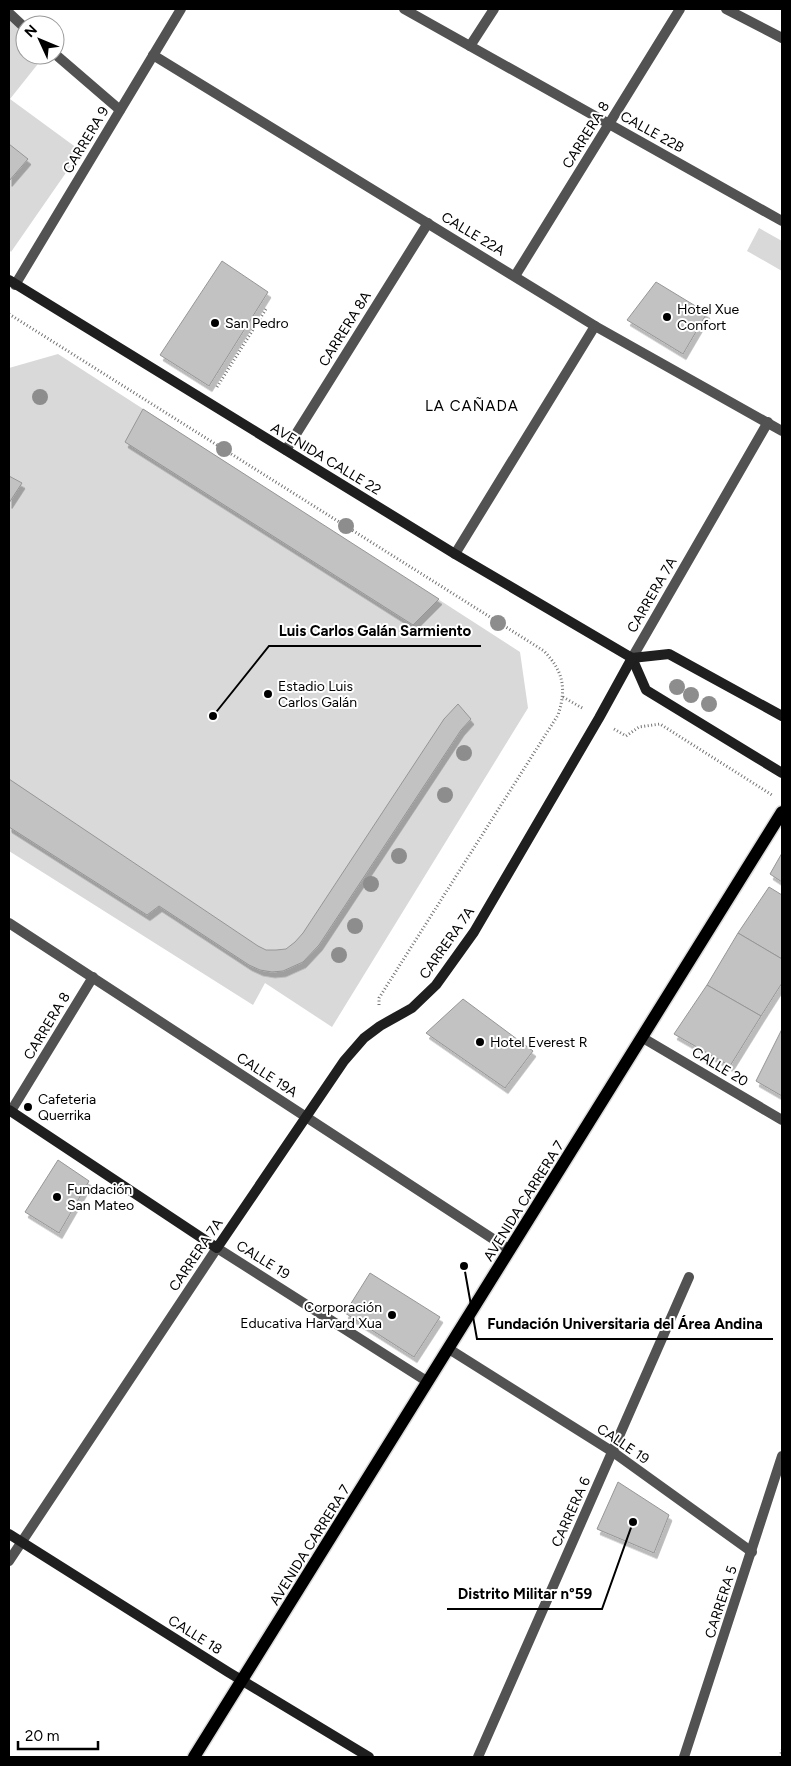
<svg xmlns="http://www.w3.org/2000/svg" width="791" height="1766" font-family="Figtree,sans-serif">
	<style>
		.green { fill: #d9d9d9 }
		.building { fill: #c2c2c2; stroke: #969696; filter: url(#shadow) }
		.lines { fill: none; stroke-linecap: round; stroke-linejoin: round }
		.primary-casing { stroke: #dbdbdb; stroke-width: 15 }
		.path { stroke: #747474; stroke-width: 3; stroke-dasharray: 1 2.5; stroke-linecap: butt }
		.street { stroke: #525252; stroke-width: 10 }
		.secondary { stroke: #1f1f1f; stroke-width: 10 }
		.primary { stroke: #000; stroke-width: 12 }
		.tree { fill: #8d8d8d }
		.poi-dot { fill: #000; stroke: #fff; stroke-width: 2 }
		.labels { text-anchor: middle; dominant-baseline: central; stroke-width: 4; stroke-linejoin: round; paint-order: stroke }
		.street-label { font-size: 14px; fill: #000; stroke: #fff }
		.poi-label { font-size: 14px; fill: #000; stroke: #fff; text-anchor: start }
		.neighbourhood-label { font-size: 15px; letter-spacing: 1px; fill: #000; stroke: #fff }
		.leader { fill: none; stroke: #000; stroke-width: 2 }
		.callout-dot { fill: #000; stroke: #fff; stroke-width: 2 }
		.callout-label { font-size: 15px; text-anchor: middle; font-weight: bold; fill: #000; stroke: #fff; stroke-width: 4; stroke-linejoin: round; paint-order: stroke }
	</style>
	<defs>
		<filter id="shadow"><feDropShadow dx="3" dy="5.5" stdDeviation="0" flood-color="#0004"/></filter>
	</defs>
	<rect width="100%" height="100%" fill="#fff"/>
	<g class="green">
		<path d="M9,20L25,35V55H45L10,99L81,151L11,252L9,249Z"/>
		<path d="M759,228L782,241V271L747,251Z"/>
		<path d="M58,354L520,652L528,708L332,1027L265,983L253,1005L9,851V368Z"/>
	</g>
	<g class="building">
		<path d="M9,144L28,159L9,181Z"/>
		<path d="M222,261L268,292L209,386L160,355Z"/>
		<path d="M656,282L707,313L683,354L627,320Z"/>
		<path d="M143,409L439,599L413,625L125,442Z"/>
		<path d="M9,476L22,483L9,503Z"/>
		<path d="M458,704L471,719L461,730L319,945L303,962L283,971L272,972L260,970L249,965L159,906L147,915L9,827V779L258,946L266,950H276L286,949L295,942L303,933L444,719Z"/>
		<path d="M782,853V882L770,874Z"/>
		<path d="M769,887L782,895V959L738,933Z"/>
		<path d="M738,933L782,959V983L761,1016L707,985Z"/>
		<path d="M707,985L761,1016L730,1066L674,1034Z"/>
		<path d="M463,999L533,1051L505,1088L426,1033Z"/>
		<path d="M782,1029V1096L756,1081Z"/>
		<path d="M58,1160L89,1181L59,1233L25,1212Z"/>
		<path d="M370,1273L440,1317L414,1357L345,1313Z"/>
		<path d="M618,1482L669,1515L654,1553L597,1529Z"/>
	</g>
	<g class="lines">
		<defs>
			<path id="primary" d="M194,1757L782,812"/>
		</defs>
		<use href="#primary" class="primary-casing"/>
		<g class="path">
			<path d="M9,314L544,651C563,671 567,688 558,715L379,998V1005"/>
			<path d="M217,387L266,309"/>
			<path d="M563,697L584,709"/>
			<path d="M614,729L626,736L639,727L660,724L772,795"/>
			<path d="M780,1757L782,1750"/>
		</g>
		<g class="street">
			<path d="M404,9L782,221"/>
			<path d="M726,9L782,38"/>
			<path d="M9,13L25,28"/>
			<path d="M470,46L494,9"/>
			<path d="M55,54L120,110"/>
			<path d="M153,55L595,326L782,431"/>
			<path d="M515,276L680,9"/>
			<path d="M15,285L181,9"/>
			<path d="M286,450L428,223"/>
			<path d="M455,554L595,326"/>
			<path d="M632,658L768,422"/>
			<path d="M9,923L510,1250"/>
			<path d="M643,1038L782,1120"/>
			<path d="M11,1111L93,977"/>
			<path d="M449,1349L613,1452L752,1552"/>
			<path d="M9,1561L217,1248L428,1382"/>
			<path d="M478,1757L689,1277"/>
			<path d="M684,1757L782,1456"/>
		</g>
		<g class="secondary">
			<path d="M9,280L455,554L632,658L646,690L782,773"/>
			<path d="M632,658L669,654L782,716"/>
			<path d="M9,1110L217,1248L344,1061L364,1038L380,1026L412,1008L436,985L474,932L599,718L632,658"/>
			<path d="M9,1534L228,1672L369,1757"/>
		</g>
		<use href="#primary" class="primary"/>
	</g>
	<g class="tree">
		<circle cx="40" cy="397" r="8"/>
		<circle cx="224" cy="449" r="8"/>
		<circle cx="346" cy="526" r="8"/>
		<circle cx="498" cy="623" r="8"/>
		<circle cx="677" cy="687" r="8"/>
		<circle cx="691" cy="695" r="8"/>
		<circle cx="709" cy="704" r="8"/>
		<circle cx="464" cy="753" r="8"/>
		<circle cx="445" cy="795" r="8"/>
		<circle cx="399" cy="856" r="8"/>
		<circle cx="371" cy="884" r="8"/>
		<circle cx="355" cy="926" r="8"/>
		<circle cx="339" cy="955" r="8"/>
	</g>
	<g class="poi-dot">
		<circle cx="667" cy="317" r="5"/>
		<circle cx="215" cy="323" r="5"/>
		<circle cx="268" cy="694" r="5"/>
		<circle cx="480" cy="1042" r="5"/>
		<circle cx="28" cy="1107" r="5"/>
		<circle cx="57" cy="1197" r="5"/>
		<circle cx="392" cy="1315" r="5"/>
	</g>
	<g class="labels">
		<g class="street-label">
			<text transform="translate(652 132) rotate(29)">CALLE 22B</text>
			<text transform="translate(586 135) rotate(-58)">CARRERA 8</text>
			<text transform="translate(86 140) rotate(-59)">CARRERA 9</text>
			<text transform="translate(473 234) rotate(31)">CALLE 22A</text>
			<text transform="translate(345 329) rotate(-58)">CARRERA 8A</text>
			<text transform="translate(326 459) rotate(31)">AVENIDA CALLE 22</text>
			<text transform="translate(652 595) rotate(-60)">CARRERA 7A</text>
			<text transform="translate(447 943) rotate(-55)">CARRERA 7A</text>
			<text transform="translate(47 1026) rotate(-59)">CARRERA 8</text>
			<text transform="translate(720 1067) rotate(31)">CALLE 20</text>
			<text transform="translate(267 1075) rotate(33)">CALLE 19A</text>
			<text transform="translate(524 1201) rotate(-58)">AVENIDA CARRERA 7</text>
			<text transform="translate(196 1255) rotate(-56)">CARRERA 7A</text>
			<text transform="translate(263 1260) rotate(32)">CALLE 19</text>
			<text transform="translate(623 1444) rotate(34)">CALLE 19</text>
			<text transform="translate(571 1512) rotate(-66)">CARRERA 6</text>
			<text transform="translate(310 1545) rotate(-58)">AVENIDA CARRERA 7</text>
			<text transform="translate(721 1602) rotate(-72)">CARRERA 5</text>
			<text transform="translate(195 1635) rotate(32)">CALLE 18</text>
		</g>
		<g class="poi-label">
			<text x="677" y="309">Hotel Xue<tspan x="677" dy="16">Confort</tspan></text>
			<text x="225" y="323">San Pedro</text>
			<text x="278" y="686">Estadio Luis<tspan x="278" dy="16">Carlos Galán</tspan></text>
			<text x="490" y="1042">Hotel Everest R</text>
			<text x="38" y="1099">Cafeteria<tspan x="38" dy="16">Querrika</tspan></text>
			<text x="67" y="1189">Fundación<tspan x="67" dy="16">San Mateo</tspan></text>
			<text x="382" y="1307" text-anchor="end">Corporación<tspan x="382" dy="16">Educativa Harvard Xua</tspan></text>
		</g>
		<g class="neighbourhood-label">
			<text x="472" y="406">LA CAÑADA</text>
		</g>
	</g>
	<path class="leader" d="M213 716L269 646H481M464 1266L477 1339H773M633 1522L602 1609H447"/>
	<g class="callout-dot">
		<circle cx="213" cy="716" r="5"/>
		<circle cx="464" cy="1266" r="5"/>
		<circle cx="633" cy="1522" r="5"/>
	</g>
	<g class="callout-label">
		<text x="375" y="636">Luis Carlos Galán Sarmiento</text>
		<text x="625" y="1329">Fundación Universitaria del Área Andina</text>
		<text x="525" y="1599">Distrito Militar n°59</text>
	</g>
	<rect width="791" height="1766" fill="none" stroke="#000000" stroke-width="20"/>
	<g transform="translate(40 40) rotate(314)"><circle r="24" fill="#ffffff" stroke="#999999"/>
	<path d="M0-4L9 19L0 12L-9 19Z" fill="#000000"/>
	<text y="-8" font-size="14" font-weight="bold" text-anchor="middle" fill="#000000">N</text>
	</g>
	<path d="M18 1741v8h80v-8" fill="none" stroke="#000000" stroke-width="2.5"/>
	<text x="25" y="1741" font-size="15" fill="#000000" stroke="#ffffff" stroke-width="4" paint-order="stroke">20 m</text>
</svg>
